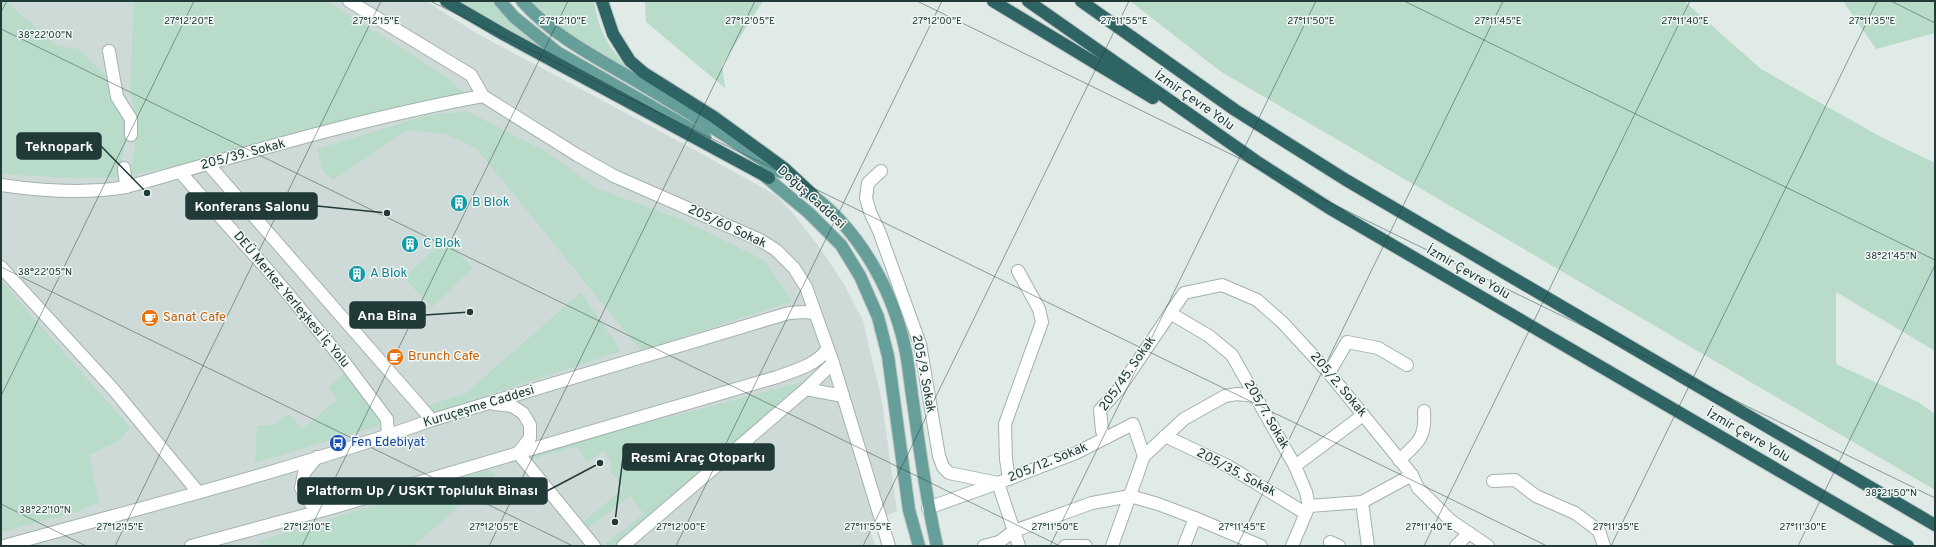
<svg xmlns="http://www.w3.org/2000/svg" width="1936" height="547" font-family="Overpass,sans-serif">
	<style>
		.built { fill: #cedad7 }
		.green { fill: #b9dbc9 }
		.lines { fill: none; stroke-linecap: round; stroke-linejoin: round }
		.minor-casing { stroke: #a3b2af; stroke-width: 14 }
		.major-casing { stroke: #bcc4c3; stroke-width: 14 }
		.highway-casing { stroke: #bcc4c3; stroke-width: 14 }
		.minor { stroke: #fff; stroke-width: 12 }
		.major { stroke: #669e9a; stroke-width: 12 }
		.highway { stroke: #2e6564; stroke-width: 12 }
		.ticks { fill: none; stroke: #213a38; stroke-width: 1; stroke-opacity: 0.45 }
		.labels { text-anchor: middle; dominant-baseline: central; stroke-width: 3; stroke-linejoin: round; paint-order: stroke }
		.street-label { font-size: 13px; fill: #213a38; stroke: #f0f7f5 }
		.culture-label { font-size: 13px; fill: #0d838f; stroke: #f0f7f5; text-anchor: start }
		.food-label { font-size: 13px; fill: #c56008; stroke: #f0f7f5; text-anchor: start }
		.transit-label { font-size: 13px; fill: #164399; stroke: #f0f7f5; text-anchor: start }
		.ticks-label { font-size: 10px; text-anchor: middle; fill: #213a38; stroke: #f0f7f5; stroke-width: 3; stroke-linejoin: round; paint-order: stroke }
		.leader { fill: none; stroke: #213a38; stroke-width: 1.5 }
		.callout-dot { fill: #213a38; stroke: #f0f7f5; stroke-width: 1.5 }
		.callout { fill: #213a38; stroke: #213a38; stroke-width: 1.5 }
		.callout-label { font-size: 14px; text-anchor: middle; font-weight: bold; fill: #fff }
	</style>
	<rect width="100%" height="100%" fill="#e0eae7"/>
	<path class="built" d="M1,1H426L476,33L695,150L777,196L795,216L820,248L844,284L863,321L882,402L897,511L868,524L875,546H1Z"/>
	<g class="green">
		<path d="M1,1H5L58,46L79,49L109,80L128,127L119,177L71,178L1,174Z"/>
		<path d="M134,1H327L445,76L466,94L406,104L184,164L131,175L138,124L130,92Z"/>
		<path d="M454,1H493L505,16L552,55Z"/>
		<path d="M529,1H594C600,37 611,49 634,75L543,18Z"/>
		<path d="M645,1H763L722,65L725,88L646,22Z"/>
		<path d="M1130,1H1684L1761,69L1879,136L1935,163V351L1836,292V364L1918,402L1935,414V490L1220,71Z"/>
		<path d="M1843,1H1935V33L1876,49Z"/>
		<path d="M467,111L548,153L598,189L680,219L764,260L792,301L641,351L476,148L446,134L407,130L333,180L322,170L317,149L425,116Z"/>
		<path d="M445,239L473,268L432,307L404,278Z"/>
		<path d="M1,281L130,427L120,440L89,455L99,502L79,511L1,532Z"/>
		<path d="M581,292L621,351L432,414L427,406L465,394Z"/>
		<path d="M346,372L380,420L378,426L255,463L257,426L274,425L288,414L302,429L337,400L329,388Z"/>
		<path d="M807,381L615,546H603L644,514L630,496L585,530L580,524L624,489L610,471L612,463L604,451L587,462L577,446L529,460L525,455Z"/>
		<path d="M488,470L496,474L413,546H265L259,541Z"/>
	</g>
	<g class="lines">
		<defs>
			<g id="minor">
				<path d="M349,1L471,75L483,96L577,155L614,176L760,240L776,250L794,268L806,287L833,363L889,546"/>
				<path d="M109,51L117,97L131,119V135"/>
				<path d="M209,165L432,420"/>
				<path d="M124,168L126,187"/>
				<path d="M881,171L868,183L866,198L870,212L879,231L920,344L939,456L943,467L949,473L998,483L1019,546"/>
				<path d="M180,172L273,276L342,359L387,419L388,436"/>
				<path d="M1,185C42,191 85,194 126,187C244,154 362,118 483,96"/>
				<path d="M1,267L113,389L198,492"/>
				<path d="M1170,313L1209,336L1232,355L1295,466L1306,492L1309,506L1292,546"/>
				<path d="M1329,373L1347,342L1378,348L1407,365"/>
				<path d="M806,389L843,396"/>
				<path d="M494,404L512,406L523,413L530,425V438L518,453"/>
				<path d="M1165,436L1228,466L1305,513"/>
				<path d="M1106,438L1102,431L1100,410L1119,389L1184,293L1222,285L1257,300L1283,323L1329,373L1412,475L1418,488L1450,520L1488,546"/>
				<path d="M518,453L594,546"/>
				<path d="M317,457L304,473L301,488L311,504L327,509"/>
				<path d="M1399,460C1418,443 1426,438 1424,411"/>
				<path d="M1295,466L1363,415"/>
				<path d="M1009,479L1006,459L1005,424L1042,322L1039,309L1018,271"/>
				<path d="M1493,481L1515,480L1536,496L1575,513L1599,531L1604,546"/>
				<path d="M1362,502L1368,546"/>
				<path d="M1309,506L1362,502L1412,475"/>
				<path d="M928,508L998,483L1076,453L1133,424L1144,456"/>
				<path d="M1330,542L1339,546"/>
				<path d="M4,546C147,506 292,470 432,420L789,313L804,312L815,313"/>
				<path d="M191,546L328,509L777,377C796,370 814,366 827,350"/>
				<path d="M623,546L806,389L833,363"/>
				<path d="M984,546L999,542L1014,531L1092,503L1130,496L1158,504L1195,518L1261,546"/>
				<path d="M1065,546H1086"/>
				<path d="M1112,546L1144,456L1184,419L1225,396L1237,394L1255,396"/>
				<path d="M1184,546L1195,518"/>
				<path d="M1456,546L1469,533"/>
			</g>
			<g id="major">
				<path d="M500,1L514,17L557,52L705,137"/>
				<path d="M522,1C553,36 597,58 636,81C685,110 734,140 780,172"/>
				<path d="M760,172L809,213L841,245L860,276L878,317L888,356L909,510L919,546"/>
				<path d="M805,190C857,226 892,287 905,348C909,366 910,384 913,402C920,451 926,499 937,546"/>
			</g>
			<g id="highway">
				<path d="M446,1L503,34L769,178"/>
				<path d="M602,1L613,34L630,61L644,73L714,117L784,168L813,195"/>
				<path d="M993,1L1153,98"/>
				<path d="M1028,1L1256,161L1329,208L1908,546"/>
				<path d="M1081,1L1235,110L1346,180L1935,525"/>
			</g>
		</defs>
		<use href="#minor" class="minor-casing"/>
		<use href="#major" class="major-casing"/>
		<use href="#highway" class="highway-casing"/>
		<use href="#minor" class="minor"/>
		<use href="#major" class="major"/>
		<use href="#highway" class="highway"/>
	</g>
	<path class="ticks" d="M430,1L1547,546M917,1L1935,498M1404,1L1935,260M1891,1L1935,23M1,12L7,1M1,29L1060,546M1,267L573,546M1,396L194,1M1,504L86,546M115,546L381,1M302,546L568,1M489,546L755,1M676,546L942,1M863,546L1129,1M1050,546L1316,1M1237,546L1503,1M1424,546L1690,1M1611,546L1877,1M1798,546L1935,265"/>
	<defs>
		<symbol id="building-disc" viewBox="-11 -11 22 22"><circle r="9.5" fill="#0f9aa8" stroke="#f0f7f5"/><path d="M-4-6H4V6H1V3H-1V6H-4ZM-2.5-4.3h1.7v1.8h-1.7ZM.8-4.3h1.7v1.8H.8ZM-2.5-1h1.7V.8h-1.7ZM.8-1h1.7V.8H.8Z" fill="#fff"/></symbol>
		<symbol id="cafe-disc" viewBox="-11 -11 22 22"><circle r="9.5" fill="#e8710a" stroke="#f0f7f5"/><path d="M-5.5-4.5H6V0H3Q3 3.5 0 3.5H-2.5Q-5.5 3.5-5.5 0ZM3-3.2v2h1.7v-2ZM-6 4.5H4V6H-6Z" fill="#fff"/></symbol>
		<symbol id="bus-disc" viewBox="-11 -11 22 22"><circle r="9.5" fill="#1a4fb4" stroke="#f0f7f5"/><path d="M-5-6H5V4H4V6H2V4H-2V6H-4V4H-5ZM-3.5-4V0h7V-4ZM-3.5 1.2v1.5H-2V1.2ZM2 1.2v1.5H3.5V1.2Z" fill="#fff"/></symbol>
	</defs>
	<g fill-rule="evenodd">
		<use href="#building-disc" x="449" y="193" width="20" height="20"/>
		<use href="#building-disc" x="400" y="234" width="20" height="20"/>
		<use href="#building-disc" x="347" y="264" width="20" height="20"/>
		<use href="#cafe-disc" x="140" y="308" width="20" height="20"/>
		<use href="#cafe-disc" x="385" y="347" width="20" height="20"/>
		<use href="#bus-disc" x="328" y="433" width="20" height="20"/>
	</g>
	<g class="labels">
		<g class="street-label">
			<text transform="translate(1194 101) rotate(35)">İzmir Çevre Yolu</text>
			<text transform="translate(243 155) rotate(-15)">205/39. Sokak</text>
			<text transform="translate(811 198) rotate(42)">Doğuş Caddesi</text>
			<text transform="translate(727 227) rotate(25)">205/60 Sokak</text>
			<text transform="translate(1468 273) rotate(30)">İzmir Çevre Yolu</text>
			<text transform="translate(291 300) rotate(50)">DEÜ Merkez Yerleşkesi İç Yolu</text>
			<text transform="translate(923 374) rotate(79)">205/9. Sokak</text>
			<text transform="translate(1128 374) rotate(-55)">205/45. Sokak</text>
			<text transform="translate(1338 385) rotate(50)">205/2. Sokak</text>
			<text transform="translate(479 407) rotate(-17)">Kuruçeşme Caddesi</text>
			<text transform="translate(1266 415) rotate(60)">205/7. Sokak</text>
			<text transform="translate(1748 436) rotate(30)">İzmir Çevre Yolu</text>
			<text transform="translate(1048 463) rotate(-22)">205/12. Sokak</text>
			<text transform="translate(1236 473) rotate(28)">205/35. Sokak</text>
		</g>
		<g class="culture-label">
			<text x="472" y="203">B Blok</text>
			<text x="423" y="244">C Blok</text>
			<text x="370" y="274">A Blok</text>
		</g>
		<g class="food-label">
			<text x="163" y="318">Sanat Cafe</text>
			<text x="408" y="357">Brunch Cafe</text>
		</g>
		<g class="transit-label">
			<text x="351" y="443">Fen Edebiyat</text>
		</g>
	</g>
	<g class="ticks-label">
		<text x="750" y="24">27°12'05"E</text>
		<text x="937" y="24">27°12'00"E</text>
		<text x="1124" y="24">27°11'55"E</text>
		<text x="1311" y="24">27°11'50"E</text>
		<text x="1498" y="24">27°11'45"E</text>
		<text x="1685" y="24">27°11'40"E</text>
		<text x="1872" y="24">27°11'35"E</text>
		<text x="189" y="24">27°12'20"E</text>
		<text x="376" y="24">27°12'15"E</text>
		<text x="563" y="24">27°12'10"E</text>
		<text x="45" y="38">38°22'00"N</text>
		<text x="1891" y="259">38°21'45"N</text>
		<text x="45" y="275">38°22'05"N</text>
		<text x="1891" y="496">38°21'50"N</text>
		<text x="45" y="513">38°22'10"N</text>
		<text x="120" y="530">27°12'15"E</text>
		<text x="307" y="530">27°12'10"E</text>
		<text x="494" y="530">27°12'05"E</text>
		<text x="681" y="530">27°12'00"E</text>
		<text x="868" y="530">27°11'55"E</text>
		<text x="1055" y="530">27°11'50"E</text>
		<text x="1242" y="530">27°11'45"E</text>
		<text x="1429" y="530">27°11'40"E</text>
		<text x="1616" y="530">27°11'35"E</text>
		<text x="1803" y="530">27°11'30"E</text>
	</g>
	<path class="leader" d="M147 193L101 146M387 213L317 206M470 312L425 315M615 522L623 457M600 463L547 491"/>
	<g class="callout-dot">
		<circle cx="147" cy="193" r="4"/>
		<circle cx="387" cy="213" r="4"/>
		<circle cx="470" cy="312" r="4"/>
		<circle cx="615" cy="522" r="4"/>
		<circle cx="600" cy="463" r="4"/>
	</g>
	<g class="callout">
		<rect x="17" y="133" width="84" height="26" rx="4"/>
		<rect x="186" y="193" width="131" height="26" rx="4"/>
		<rect x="350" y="302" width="75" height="26" rx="4"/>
		<rect x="623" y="444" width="151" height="26" rx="4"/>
		<rect x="298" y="478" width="249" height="26" rx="4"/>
	</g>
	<g class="callout-label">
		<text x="59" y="151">Teknopark</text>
		<text x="252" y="211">Konferans Salonu</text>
		<text x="387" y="320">Ana Bina</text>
		<text x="698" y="462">Resmi Araç Otoparkı</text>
		<text x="422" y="495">Platform Up / USKT Topluluk Binası</text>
	</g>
	<rect width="1936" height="547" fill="none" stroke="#213a38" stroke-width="4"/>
</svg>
